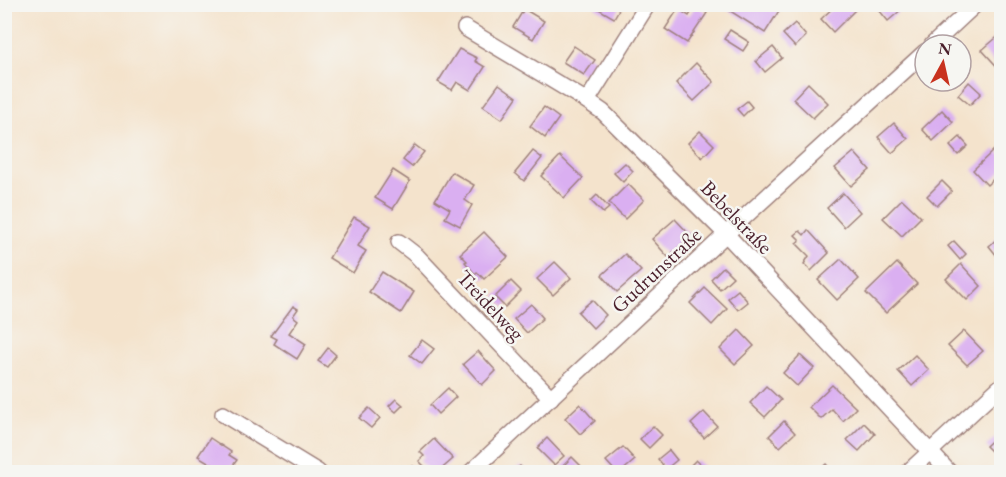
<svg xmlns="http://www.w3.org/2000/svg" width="1006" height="477" font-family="'EB Garamond',serif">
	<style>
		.building { fill: #daaff1 }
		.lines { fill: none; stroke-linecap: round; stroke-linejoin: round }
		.minor-casing { stroke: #9f817c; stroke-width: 18 }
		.minor { stroke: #fff; stroke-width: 15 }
		.labels { text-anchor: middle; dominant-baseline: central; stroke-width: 5; stroke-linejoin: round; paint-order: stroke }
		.street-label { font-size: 21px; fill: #4a1f2b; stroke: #f6f6f2 }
	</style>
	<rect width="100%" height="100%" fill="#f6f6f2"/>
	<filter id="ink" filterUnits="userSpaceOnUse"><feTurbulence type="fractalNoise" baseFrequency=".0167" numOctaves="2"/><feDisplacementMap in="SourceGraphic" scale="12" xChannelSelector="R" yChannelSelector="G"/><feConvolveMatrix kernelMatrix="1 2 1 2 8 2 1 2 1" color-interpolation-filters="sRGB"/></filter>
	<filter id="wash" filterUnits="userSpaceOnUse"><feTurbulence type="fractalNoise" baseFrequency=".008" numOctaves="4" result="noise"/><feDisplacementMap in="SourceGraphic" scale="24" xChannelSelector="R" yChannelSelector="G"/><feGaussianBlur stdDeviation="1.35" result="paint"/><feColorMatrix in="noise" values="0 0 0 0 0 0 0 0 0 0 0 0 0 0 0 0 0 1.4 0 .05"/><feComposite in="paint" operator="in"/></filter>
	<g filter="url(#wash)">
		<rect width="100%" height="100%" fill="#f4e3cc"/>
		<g id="blocks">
			<g class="building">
				<path d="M596,4H622L614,18L595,7Z"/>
				<path d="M730,4H779L782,6L765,33L727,9Z"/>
				<path d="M837,4H851L856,9L833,32L821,19Z"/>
				<path d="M874,4H898L902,9L888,21Z"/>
				<path d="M696,5L707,13L687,43L665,29L678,9L689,16Z"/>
				<path d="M524,9L544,21L533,39L513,27Z"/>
				<path d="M795,23L806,36L795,47L783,34Z"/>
				<path d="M730,30L749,42L743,51L724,39Z"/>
				<path d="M1002,33V72L982,50Z"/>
				<path d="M574,46L595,60L584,75L563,62Z"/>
				<path d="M773,47L782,58L765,72L756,61Z"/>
				<path d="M459,49L477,58L475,61L485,67L470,90L457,82L452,90L438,82Z"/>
				<path d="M696,63L714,82L694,101L676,83Z"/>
				<path d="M969,82L981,93L970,105L958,95Z"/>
				<path d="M808,83L828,103L813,118L793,99Z"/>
				<path d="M499,84L517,97L502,119L483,106Z"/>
				<path d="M747,101L752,107L743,116L737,109Z"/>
				<path d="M544,107L559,118L545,138L530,126Z"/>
				<path d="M942,110L953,122L933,141L922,129Z"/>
				<path d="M894,123L908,139L892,153L878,137Z"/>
				<path d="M700,131L714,145L702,158L688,143Z"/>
				<path d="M960,137L968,146L958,155L950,146Z"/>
				<path d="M415,145L424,152L412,167L403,160Z"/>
				<path d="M995,149L1002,156V171L987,185L973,170Z"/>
				<path d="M533,151L542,158L524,181L515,173Z"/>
				<path d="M854,152L870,170L851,186L835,168Z"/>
				<path d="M560,156L583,178L564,198L541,176Z"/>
				<path d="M625,163L633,171L623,182L614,173Z"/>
				<path d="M393,170L410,181L393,209L375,198Z"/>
				<path d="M452,172L474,185L465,200L472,205L460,226L445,218L450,209L435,200Z"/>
				<path d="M942,181L952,191L937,206L927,196Z"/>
				<path d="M628,184L644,200L625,219L609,203Z"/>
				<path d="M843,193L860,212L844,227L827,208Z"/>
				<path d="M597,195L609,208L603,213L591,201Z"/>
				<path d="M902,199L921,217L902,236L883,218Z"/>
				<path d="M354,217L370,226L358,246L366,251L353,273L329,258Z"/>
				<path d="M675,219L691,236L668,257L652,239Z"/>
				<path d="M808,230L829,253L811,271L804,264L809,256L796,243L800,240L795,235L800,231L804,235Z"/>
				<path d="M484,232L508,257L484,279L477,272L475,274L465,262L467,261L460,254Z"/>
				<path d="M1002,234V252L997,256L989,246Z"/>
				<path d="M954,241L966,254L960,260L948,246Z"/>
				<path d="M625,254L641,271L617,292L602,275Z"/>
				<path d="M841,259L859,279L837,300L818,280Z"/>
				<path d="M555,262L571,278L553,295L537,279Z"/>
				<path d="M897,263L917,284L886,313L866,293Z"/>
				<path d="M961,264L981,286L967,300L946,279Z"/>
				<path d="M723,267L733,277L720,289L711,279Z"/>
				<path d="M382,272L414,292L401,313L369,292Z"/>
				<path d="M511,281L521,291L505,307L495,297Z"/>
				<path d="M705,288L727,309L712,325L690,303Z"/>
				<path d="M738,290L748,302L738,310L728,298Z"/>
				<path d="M592,300L606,315L593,328L578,312Z"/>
				<path d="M531,304L543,318L527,333L514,319Z"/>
				<path d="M293,306L298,309L293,316L298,320L289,333L306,344L297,359L274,344L277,339L271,336Z"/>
				<path d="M739,330L754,346L735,364L720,349Z"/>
				<path d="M964,331L983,351L967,365L948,346Z"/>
				<path d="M422,340L434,349L422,364L410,355Z"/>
				<path d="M328,348L336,355L327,367L318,361Z"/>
				<path d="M478,351L496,371L482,385L463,364Z"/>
				<path d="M800,355L814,368L797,386L783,373Z"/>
				<path d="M915,355L929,370L912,386L898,371Z"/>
				<path d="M832,385L856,408L843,421L832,409L821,419L809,407Z"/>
				<path d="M766,386L781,400L765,417L750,403Z"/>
				<path d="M448,388L456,397L438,414L430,405Z"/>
				<path d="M396,399L403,405L396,412L389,406Z"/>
				<path d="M580,404L595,421L580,434L565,418Z"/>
				<path d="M369,408L380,418L371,428L359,418Z"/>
				<path d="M704,412L717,426L704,438L691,424Z"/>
				<path d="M784,421L795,433L780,447L769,436Z"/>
				<path d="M864,423L875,434L859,451L847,440Z"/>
				<path d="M653,426L662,435L649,448L640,439Z"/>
				<path d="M1002,431V462L986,446Z"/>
				<path d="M210,438L231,452L229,455L237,460L231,468L229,467L225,472L198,456Z"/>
				<path d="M547,438L564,456L554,465L537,448Z"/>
				<path d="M434,439L453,459L438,472H430L419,461L424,456L420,452Z"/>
				<path d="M623,447L635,460L621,472H616L606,461Z"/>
				<path d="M669,450L677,460L666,469L658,459Z"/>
				<path d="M572,457L581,466L574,472H564L560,469Z"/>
				<path d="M696,460L709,472H684Z"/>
				<path d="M826,464L833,472H817Z"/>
				<path d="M413,466L419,472H406Z"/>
				<path d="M520,466L527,472H512Z"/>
			</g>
		</g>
	</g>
	<g filter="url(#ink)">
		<use href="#blocks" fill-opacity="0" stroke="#9f817c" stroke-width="1.5"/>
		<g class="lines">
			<defs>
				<g id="minor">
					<path d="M465,28L587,101L603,112L726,234L949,472"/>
					<path d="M932,45L976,4"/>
					<path d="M587,101L648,4"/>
					<path d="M399,242L417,256L551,398"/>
					<path d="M223,414L318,472"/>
					<path d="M471,472L726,234L925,52"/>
					<path d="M908,472L1002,385"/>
				</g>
			</defs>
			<use href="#minor" class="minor-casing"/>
			<use href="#minor" class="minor"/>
		</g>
	</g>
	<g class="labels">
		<g class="street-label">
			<text transform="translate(737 217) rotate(46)">Bebelstraße</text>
			<text transform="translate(656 270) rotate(-43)">Gudrunstraße</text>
			<text transform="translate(491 305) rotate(47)">Treidelweg</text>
		</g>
	</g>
	<rect width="1006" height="477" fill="none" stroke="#f6f6f2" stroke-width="24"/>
	<g transform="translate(943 63) rotate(8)"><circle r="28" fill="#f6f6f2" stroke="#b1a0a2" stroke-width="1.5"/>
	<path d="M0-4.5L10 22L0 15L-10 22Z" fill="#c8321e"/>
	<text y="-9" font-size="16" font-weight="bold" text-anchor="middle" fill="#4a1f2b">N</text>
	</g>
</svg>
